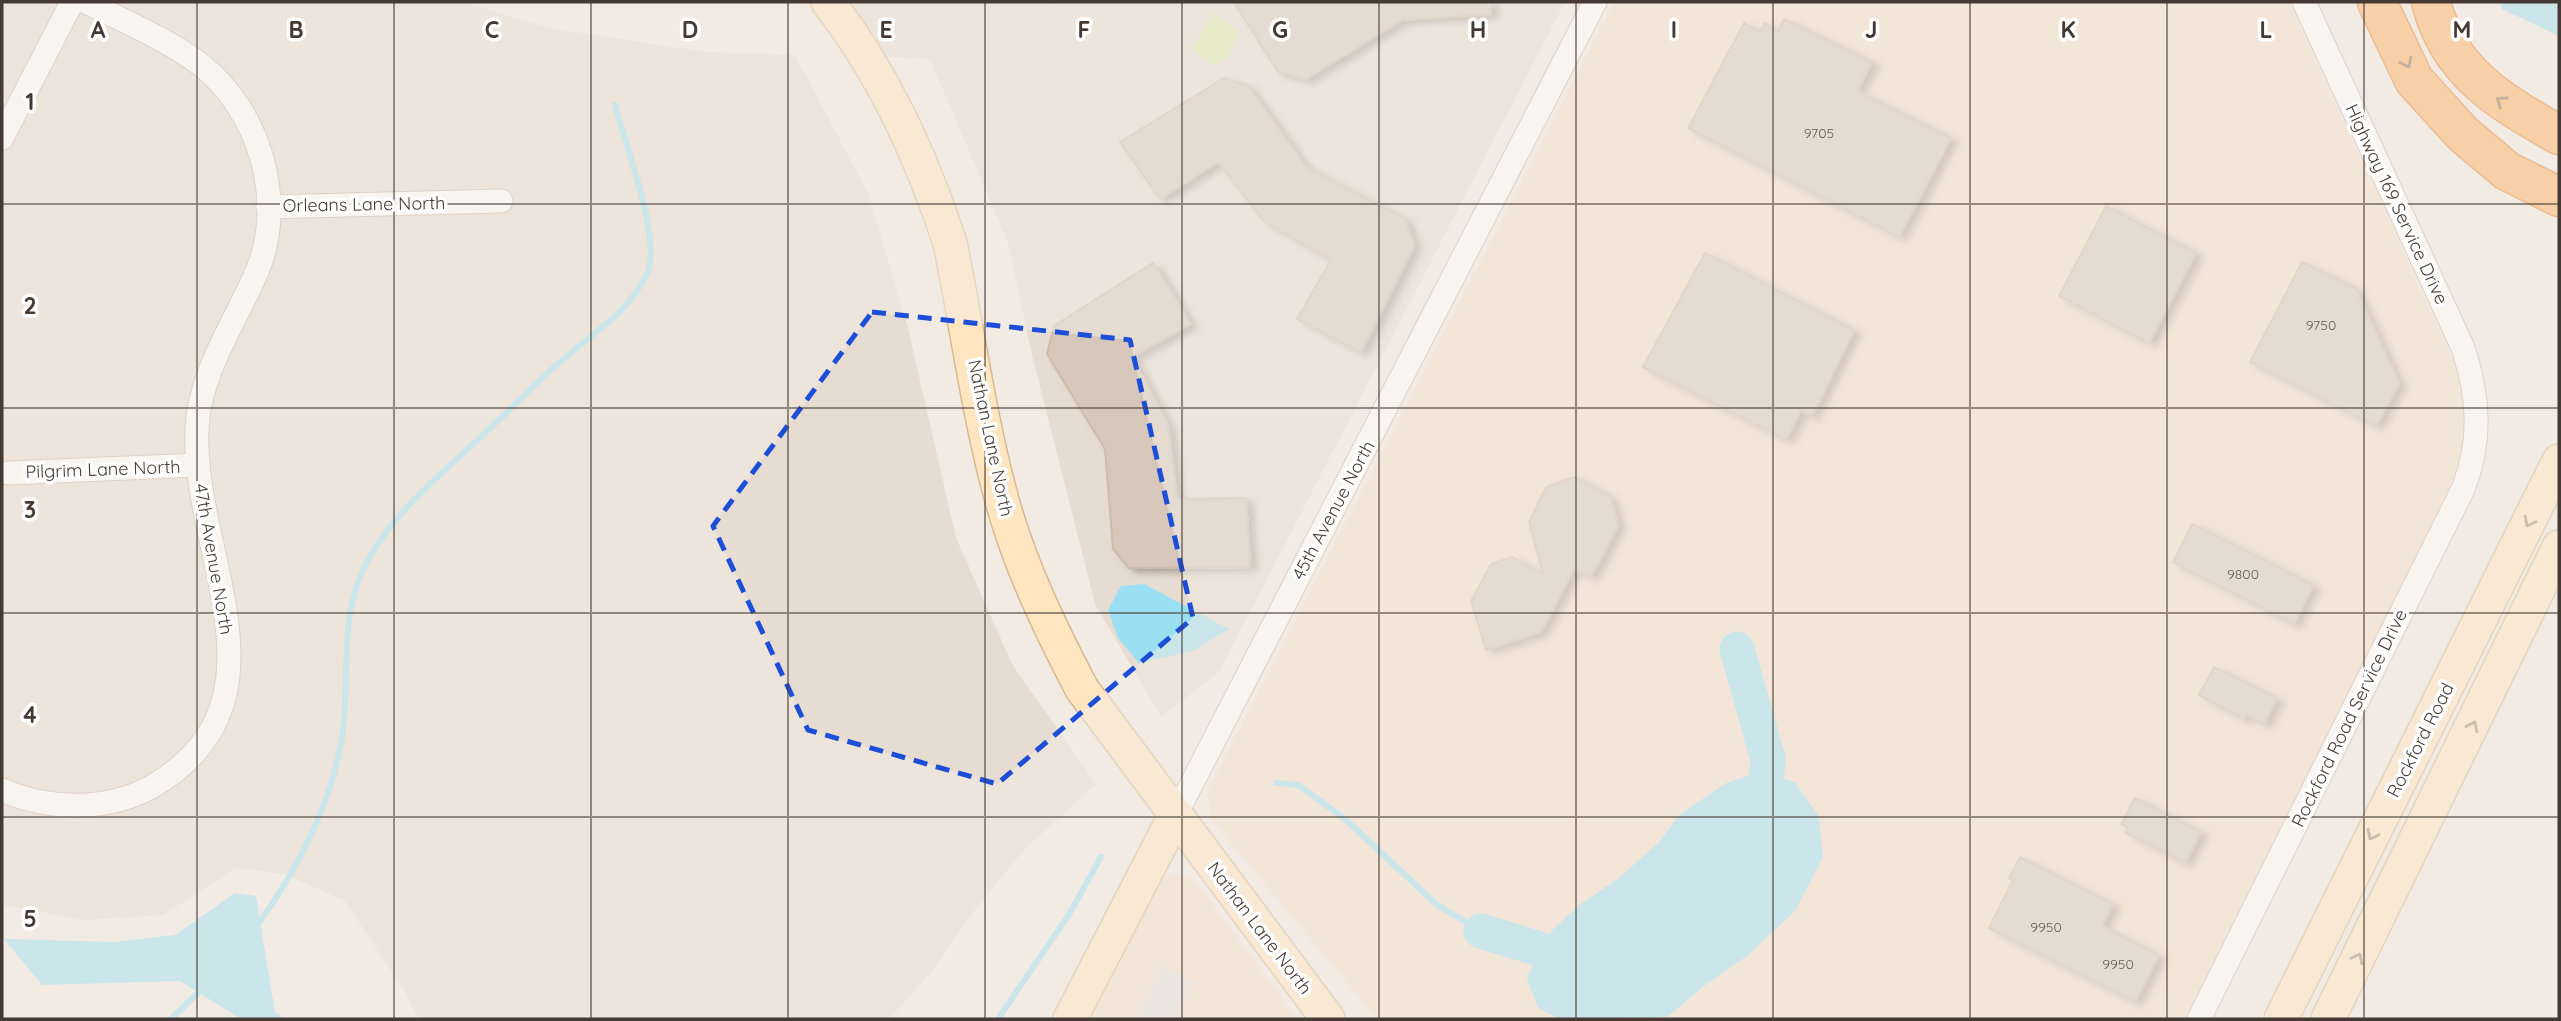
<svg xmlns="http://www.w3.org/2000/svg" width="2561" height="1021" font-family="Quicksand,sans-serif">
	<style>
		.residential { fill: #e7dcd1 }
		.commercial { fill: #f6ddcc }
		.industrial { fill: #e4ddd8 }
		.green { fill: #d8e9a9 }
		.parking { fill: #e2dfdc }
		.water { fill: #9bdff3 }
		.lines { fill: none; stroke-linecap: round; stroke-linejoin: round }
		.stream { stroke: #9bdff3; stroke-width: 6 }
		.river { stroke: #9bdff3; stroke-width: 35 }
		.building { fill: #d7c7bb; stroke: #cfbbab; stroke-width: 2; filter: url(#shadow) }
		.street-casing { stroke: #c1b4a8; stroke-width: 25 }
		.secondary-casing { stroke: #d8b992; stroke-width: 36 }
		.highway-casing { stroke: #e4802b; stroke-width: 41 }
		.street { stroke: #fff; stroke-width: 23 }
		.secondary { stroke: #ffe5c0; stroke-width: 33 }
		.highway { stroke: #ffaf61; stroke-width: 38 }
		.oneway { stroke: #8f6945 }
		.oneway2 { stroke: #988772 }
		.marked { fill: none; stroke: #1d4ed8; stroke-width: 5; stroke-dasharray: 14 9; stroke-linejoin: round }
		.grid { fill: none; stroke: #443a33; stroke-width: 2; stroke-opacity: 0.55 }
		.labels { text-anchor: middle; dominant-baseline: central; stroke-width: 7; stroke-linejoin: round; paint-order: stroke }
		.number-label { font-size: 14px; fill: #695d55 }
		.street-label { font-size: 18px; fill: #443a33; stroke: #fff }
		.grid-label { font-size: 23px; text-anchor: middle; font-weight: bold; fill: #443a33; stroke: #fff; stroke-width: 7; stroke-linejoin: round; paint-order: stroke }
	</style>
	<defs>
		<filter id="shadow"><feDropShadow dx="7" dy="4" stdDeviation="3.5" flood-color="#0004"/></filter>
	</defs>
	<rect width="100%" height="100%" fill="#f2ebe3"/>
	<g class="residential">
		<path d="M2,2H464L549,28L706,52L795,55L868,193L908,328L956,538L1012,664L1096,784L1024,850L973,912L933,970L889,1019H418L407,995L345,901L284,874L236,868L163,915L85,920L2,905Z"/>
		<path d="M1051,2H1565L1219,672L1161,717L1095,604L1032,355L1008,243L930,59L965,60L1025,39Z"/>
	</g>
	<g class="commercial">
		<path d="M1614,2H2289L2457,369L2464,411L2462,448L2451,487L2185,1019H1377L1210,818L1208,789Z"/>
		<path d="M1175,872L1195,881L1298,1019H1087L1162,877Z"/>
	</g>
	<path class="industrial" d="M851,2H1051L1025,39L965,61L889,57Z"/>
	<path class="green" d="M1213,12L1236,29V41L1226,60L1212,65L1192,49Z"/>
	<path class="parking" d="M1163,965L1193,982L1175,1019H1135Z"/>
	<g class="water">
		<path d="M2499,2H2559V36L2502,9Z"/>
		<path d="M1144,584L1229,629L1193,651L1139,663L1118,638L1108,610L1121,586Z"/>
		<path d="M1759,772L1795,782L1819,817L1823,857L1795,911L1748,955L1704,986L1667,1017L1560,1019L1538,1008L1527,978L1542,940L1579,905L1619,878L1660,841L1679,815L1726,783Z"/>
		<path d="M235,893L256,896L275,1012L284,1019H241L180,981L42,985L4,939L114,942L175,935Z"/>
	</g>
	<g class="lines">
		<g class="stream">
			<path d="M1276,783L1298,785L1345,819L1436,904L1481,931"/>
			<path d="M256,927C298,870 338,792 344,720C349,665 340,610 368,560C395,511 442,473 482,436C508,412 532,386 559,363C591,334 627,315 647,274C663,242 624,141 615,105"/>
			<path d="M171,1019L203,988"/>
			<path d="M998,1019L1068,916L1101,857"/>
		</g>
		<g class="river">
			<path d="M1737,649L1768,759L1763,823"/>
			<path d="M1481,931L1585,963"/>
		</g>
	</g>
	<g class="building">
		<path d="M1234,2H1491V14L1402,20L1306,79L1278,72Z"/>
		<path d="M1784,19L1872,62L1857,91L1951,138L1899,237L1688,128L1744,23L1760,32L1765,23L1778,31Z"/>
		<path d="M1224,78L1248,86L1306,167L1405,219L1414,246L1361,352L1297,319L1331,260L1264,221L1218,162L1160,199L1120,142Z"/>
		<path d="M2106,206L2196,253L2149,343L2059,296Z"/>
		<path d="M1705,253L1854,330L1812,416L1801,410L1786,440L1643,367Z"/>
		<path d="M2302,262L2355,288L2399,383L2376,426L2250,362Z"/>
		<path d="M1153,263L1191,324L1132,357L1168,425L1177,499L1246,498L1250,567L1129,568L1113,549L1105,449L1047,354L1054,326Z"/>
		<path d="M1574,477L1610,496L1618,526L1591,577L1574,569L1541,632L1486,650L1471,601L1491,564L1512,557L1543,574L1529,522L1546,487Z"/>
		<path d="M2192,524L2313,585L2294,624L2173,562Z"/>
		<path d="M2214,667L2277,698L2264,724L2246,714L2244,719L2199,695Z"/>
		<path d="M2135,798L2201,832L2185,863L2125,832L2127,827L2121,824Z"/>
		<path d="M2020,857L2113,904L2102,926L2159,955L2135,1002L1989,928L2013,880L2009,878Z"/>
	</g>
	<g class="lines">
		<defs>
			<g id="street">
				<path d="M2,138L72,2"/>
				<path d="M268,207L501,201"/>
				<path d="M9,473L198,465"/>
				<path d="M2,790C49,810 107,812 153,786C297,701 191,553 197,429C199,372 237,320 258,269C286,199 259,110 200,64C166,39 124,21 86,2"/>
				<path d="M1175,816L1595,2"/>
				<path d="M2199,1019L2463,489C2482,441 2479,396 2463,348L2304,2"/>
			</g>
			<g id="secondary">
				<path d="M828,2C884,74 921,156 950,243C967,326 978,411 1000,493C1018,562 1049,626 1082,689L1328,1019"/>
				<path d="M1070,1019L1175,816"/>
				<path d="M2281,1019L2559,461"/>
				<path d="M2328,1019L2559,547"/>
			</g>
			<g id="highway">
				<path d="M2377,2L2414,80L2463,134L2507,171L2559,197"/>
				<path d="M2431,2C2449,73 2501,102 2559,135"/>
			</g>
		</defs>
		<use href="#street" class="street-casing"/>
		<use href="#secondary" class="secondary-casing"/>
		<use href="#highway" class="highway-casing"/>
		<use href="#street" class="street"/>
		<use href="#secondary" class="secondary"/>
		<use href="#highway" class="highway"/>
	</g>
	<defs><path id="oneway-chevron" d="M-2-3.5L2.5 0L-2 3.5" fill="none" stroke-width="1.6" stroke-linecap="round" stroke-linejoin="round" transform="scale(1.75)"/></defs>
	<g class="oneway">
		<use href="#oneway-chevron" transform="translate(2407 63) rotate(64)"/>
		<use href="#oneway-chevron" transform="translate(2501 101) rotate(-145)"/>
	</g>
	<g class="oneway2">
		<use href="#oneway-chevron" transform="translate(2529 522) rotate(117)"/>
		<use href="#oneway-chevron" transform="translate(2473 726) rotate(-64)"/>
		<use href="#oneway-chevron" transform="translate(2372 835) rotate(117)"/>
		<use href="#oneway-chevron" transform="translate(2358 958) rotate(-63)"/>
	</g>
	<path d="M0 0H2561V1021H0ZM872,312L1130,340L1193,618L997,784L808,730L713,526Z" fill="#f2ebe3" fill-opacity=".55" fill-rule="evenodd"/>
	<path class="marked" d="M872,312L1130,340L1193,618L997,784L808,730L713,526Z"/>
	<path class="grid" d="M197,2V1019M394,2V1019M591,2V1019M788,2V1019M985,2V1019M1182,2V1019M1379,2V1019M1576,2V1019M1773,2V1019M1970,2V1019M2167,2V1019M2364,2V1019M2,204H2559M2,408H2559M2,613H2559M2,817H2559"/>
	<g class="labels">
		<g class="number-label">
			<text x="1819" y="133">9705</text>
			<text x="2321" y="325">9750</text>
			<text x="2243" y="574">9800</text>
			<text x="2046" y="927">9950</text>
			<text x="2118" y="964">9950</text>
		</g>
		<g class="street-label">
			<text transform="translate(364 204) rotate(-1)">Orleans Lane North</text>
			<text transform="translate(2397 204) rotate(65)">Highway 169 Service Drive</text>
			<text transform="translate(991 438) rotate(78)">Nathan Lane North</text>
			<text transform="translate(103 469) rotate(-2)">Pilgrim Lane North</text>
			<text transform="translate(1333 510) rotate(-62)">45th Avenue North</text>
			<text transform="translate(214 559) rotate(80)">47th Avenue North</text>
			<text transform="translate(2349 718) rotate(-64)">Rockford Road Service Drive</text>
			<text transform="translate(2420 740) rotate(-63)">Rockford Road</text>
			<text transform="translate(1260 928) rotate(53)">Nathan Lane North</text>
		</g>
	</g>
	<g class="grid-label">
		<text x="98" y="38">A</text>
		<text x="296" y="38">B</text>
		<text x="492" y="38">C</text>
		<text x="690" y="38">D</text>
		<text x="886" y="38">E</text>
		<text x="1084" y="38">F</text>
		<text x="1280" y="38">G</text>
		<text x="1478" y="38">H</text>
		<text x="1674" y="38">I</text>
		<text x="1871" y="38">J</text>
		<text x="2068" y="38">K</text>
		<text x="2266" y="38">L</text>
		<text x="2462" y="38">M</text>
		<text x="30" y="110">1</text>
		<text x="30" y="314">2</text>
		<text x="30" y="518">3</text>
		<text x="30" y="723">4</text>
		<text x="30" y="927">5</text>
	</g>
	<rect width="2561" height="1021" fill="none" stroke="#443a33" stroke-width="7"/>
</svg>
